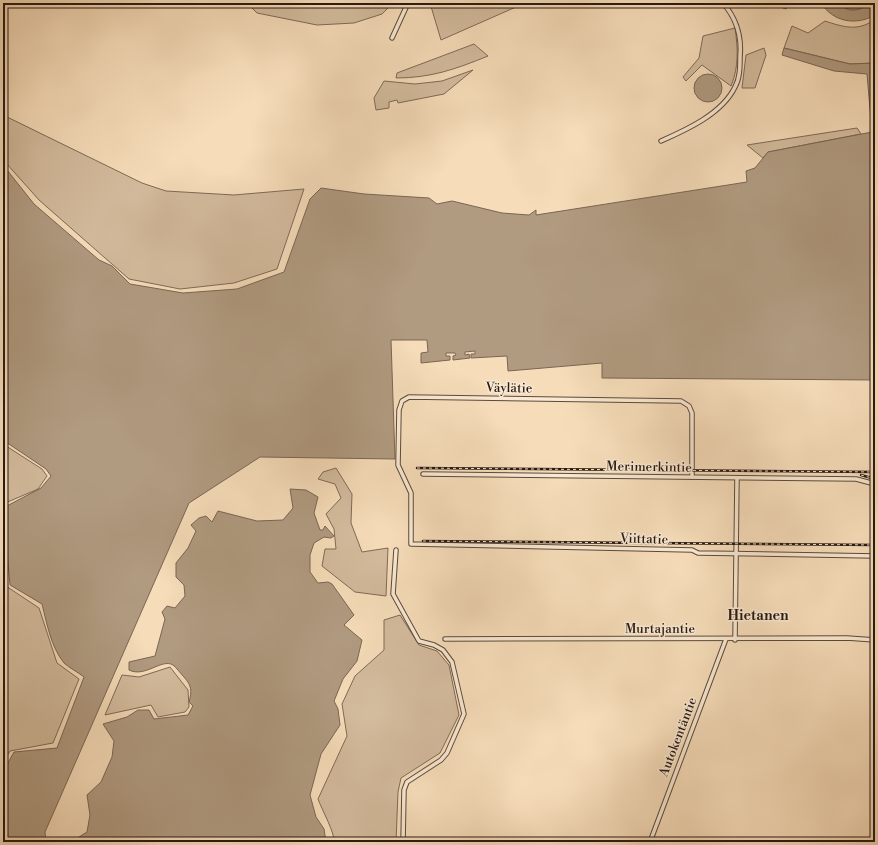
<svg xmlns="http://www.w3.org/2000/svg" width="878" height="845" font-family="'Libre Bodoni',serif">
	<style>
		.green { fill: #d3bb9d; stroke: #7e6a58 }
		.water { fill: #b09a80; stroke: #7a6654 }
		.lines { fill: none; stroke-linecap: round; stroke-linejoin: round }
		.minor-casing { stroke: #5c4a3c; stroke-width: 5.5 }
		.minor { stroke: #f9e8d2; stroke-width: 3.5 }
		.rail-casing { stroke: #281912; stroke-width: 2.5 }
		.rail { stroke: #f9e8d2; stroke-width: 1; stroke-dasharray: 3; stroke-linecap: butt }
		.labels { text-anchor: middle; dominant-baseline: central; stroke-width: 3; stroke-linejoin: round; paint-order: stroke }
		.street-label { font-size: 13px; fill: #281912; stroke: #f9e8d2 }
		.neighbourhood-label { font-size: 14px; font-weight: bold; fill: #281912; stroke: #f9e8d2 }
	</style>
	<rect width="100%" height="100%" fill="#f6dcb9"/>
	<filter id="stains"><feTurbulence type="fractalNoise" baseFrequency=".005" numOctaves="4"/><feColorMatrix values="0 0 0 0 .2 0 0 0 0 .09 0 0 0 0 .02 0 0 0 .5 -.17"/></filter>
	<radialGradient id="worn" r=".72"><stop offset=".6" stop-color="#630" stop-opacity="0"/><stop offset="1" stop-color="#630" stop-opacity=".3"/></radialGradient>
	<g class="green">
		<path d="M247,3H393L382,14L354,23L317,25L257,13Z"/>
		<path d="M430,3H492L516,7L441,40Z"/>
		<path d="M875,19V63L850,64L784,48L792,26L808,33L825,21C843,27 859,32 875,19Z"/>
		<path d="M735,28C738,48 739,67 731,86L702,65L686,81L683,77L699,58L703,36Z"/>
		<path d="M474,44L488,56C456,69 431,78 396,78L397,73Z"/>
		<path d="M764,48L766,55L755,88H742L746,55Z"/>
		<path d="M473,70L444,94L398,103L397,100L389,102V108L376,110L374,98L384,81L415,84L442,81Z"/>
		<path d="M3,115L142,183L166,191L234,195L304,189L277,269L234,283L180,289L129,279L39,200L6,163L3,152Z"/>
		<path d="M857,128L861,134L768,152L763,158L747,145Z"/>
		<path d="M3,444L42,469L47,476L38,489L3,504Z"/>
		<path d="M336,468L352,494L351,523L362,552L388,548L386,596L355,592L322,566L325,549H336L334,529L326,514L341,498L335,484L318,479L323,472Z"/>
		<path d="M3,559L6,586L39,608L57,663L79,679L53,743L10,751L3,763Z"/>
		<path d="M400,615L419,645L437,651L449,665L459,715L440,753L401,778L398,792L396,842H334C335,833 322,810 318,799L347,736L342,704L355,676L384,650V620Z"/>
		<path d="M170,667L188,690L189,707L185,712L158,717L151,705L105,715L122,675L139,677Z"/>
	</g>
	<g class="water">
		<path d="M768,3H791L786,9Z"/>
		<path d="M821,3C825,3 830,2 834,3C841,5 846,11 854,10C863,10 868,3 875,3V15C856,26 833,22 821,3Z"/>
		<path d="M837,3H870C859,12 847,11 837,3Z"/>
		<path d="M784,48L850,64L875,63V380L602,378V363L508,371L507,356L471,358V354H475V351L465,352V355L469,354L470,358L453,360V356L456,355L455,353H446V356H450V360L421,363V353L428,352L427,340H391L395,459L260,457L189,503L45,832L46,842H3V772L14,752L57,748L84,677C78,672 69,668 64,663C51,647 47,624 42,604L10,585L3,508L41,488L51,476L46,469L3,440V165L34,204L99,260L112,266L130,284L183,293L237,289L284,272L310,199L321,188L364,194L429,198L437,204L452,201L502,213L529,215L536,210V215L747,182L746,171L755,168L768,152L872,132L867,74L834,71L782,55Z"/>
		<circle cx="708" cy="88" r="14"/>
		<path d="M290,489L306,490L318,497L314,513L320,530H323L325,526L334,536L331,538L324,537L314,543L310,555V572L318,583L328,582L332,584L354,615L344,625L362,640L357,661L343,679L334,701L338,709L340,725L321,754L310,795L316,817L324,829L326,842H71L87,832L90,815L87,795L101,782L112,757L114,741L103,724L127,717L138,710H149L154,719L188,715L193,706L189,702C192,691 192,686 184,677C180,673 177,668 173,665C162,658 145,678 129,670V662L155,656L165,619L162,612L167,606L175,608L185,596L184,585L176,577V563L188,548L196,531L191,525L199,518L206,516L212,522L218,511L257,521L283,520L293,508Z"/>
	</g>
	<g class="lines">
		<defs>
			<g id="minor">
				<path d="M392,38L408,3"/>
				<path d="M661,141C686,130 722,114 735,87C740,78 740,67 740,57C742,36 737,19 723,3"/>
				<path d="M423,474L856,479L875,484"/>
				<path d="M692,477V413L689,406L681,401L409,397L402,401L399,410L398,465L411,493V544L692,550L698,553L875,556"/>
				<path d="M396,550L393,594L419,641L434,645L443,650L452,662L464,714L447,753L441,760L407,782L404,790L403,842"/>
				<path d="M445,639L847,638L875,640"/>
				<path d="M735,640L737,478"/>
				<path d="M650,842L726,639"/>
			</g>
		</defs>
		<use href="#minor" class="minor-casing"/>
		<use href="#minor" class="minor"/>
		<defs>
			<g id="rail">
				<path d="M417,468L875,472"/>
				<path d="M861,475L875,479"/>
				<path d="M423,541L875,545"/>
			</g>
		</defs>
		<use href="#rail" class="rail-casing"/>
		<use href="#rail" class="rail"/>
	</g>
	<g class="labels">
		<g class="street-label">
			<text transform="translate(509 388) rotate(1)">Väylätie</text>
			<text transform="translate(649 467) rotate(1)">Merimerkintie</text>
			<text transform="translate(644 539) rotate(2)">Viittatie</text>
			<text x="660" y="629">Murtajantie</text>
			<text transform="translate(678 737) rotate(-69)">Autokentäntie</text>
		</g>
		<g class="neighbourhood-label">
			<text x="758" y="616">Hietanen</text>
		</g>
	</g>
	<rect width="878" height="845" fill="none" stroke="#f6dcb9" stroke-width="16"/>
	<rect x="4" y="4" width="870" height="837" fill="none" stroke="#281912" stroke-width="2"/>
	<rect x="8" y="8" width="862" height="829" fill="none" stroke="#281912"/>
	<rect width="100%" height="100%" filter="url(#stains)"/>
	<rect width="100%" height="100%" fill="url(#worn)"/>
</svg>
